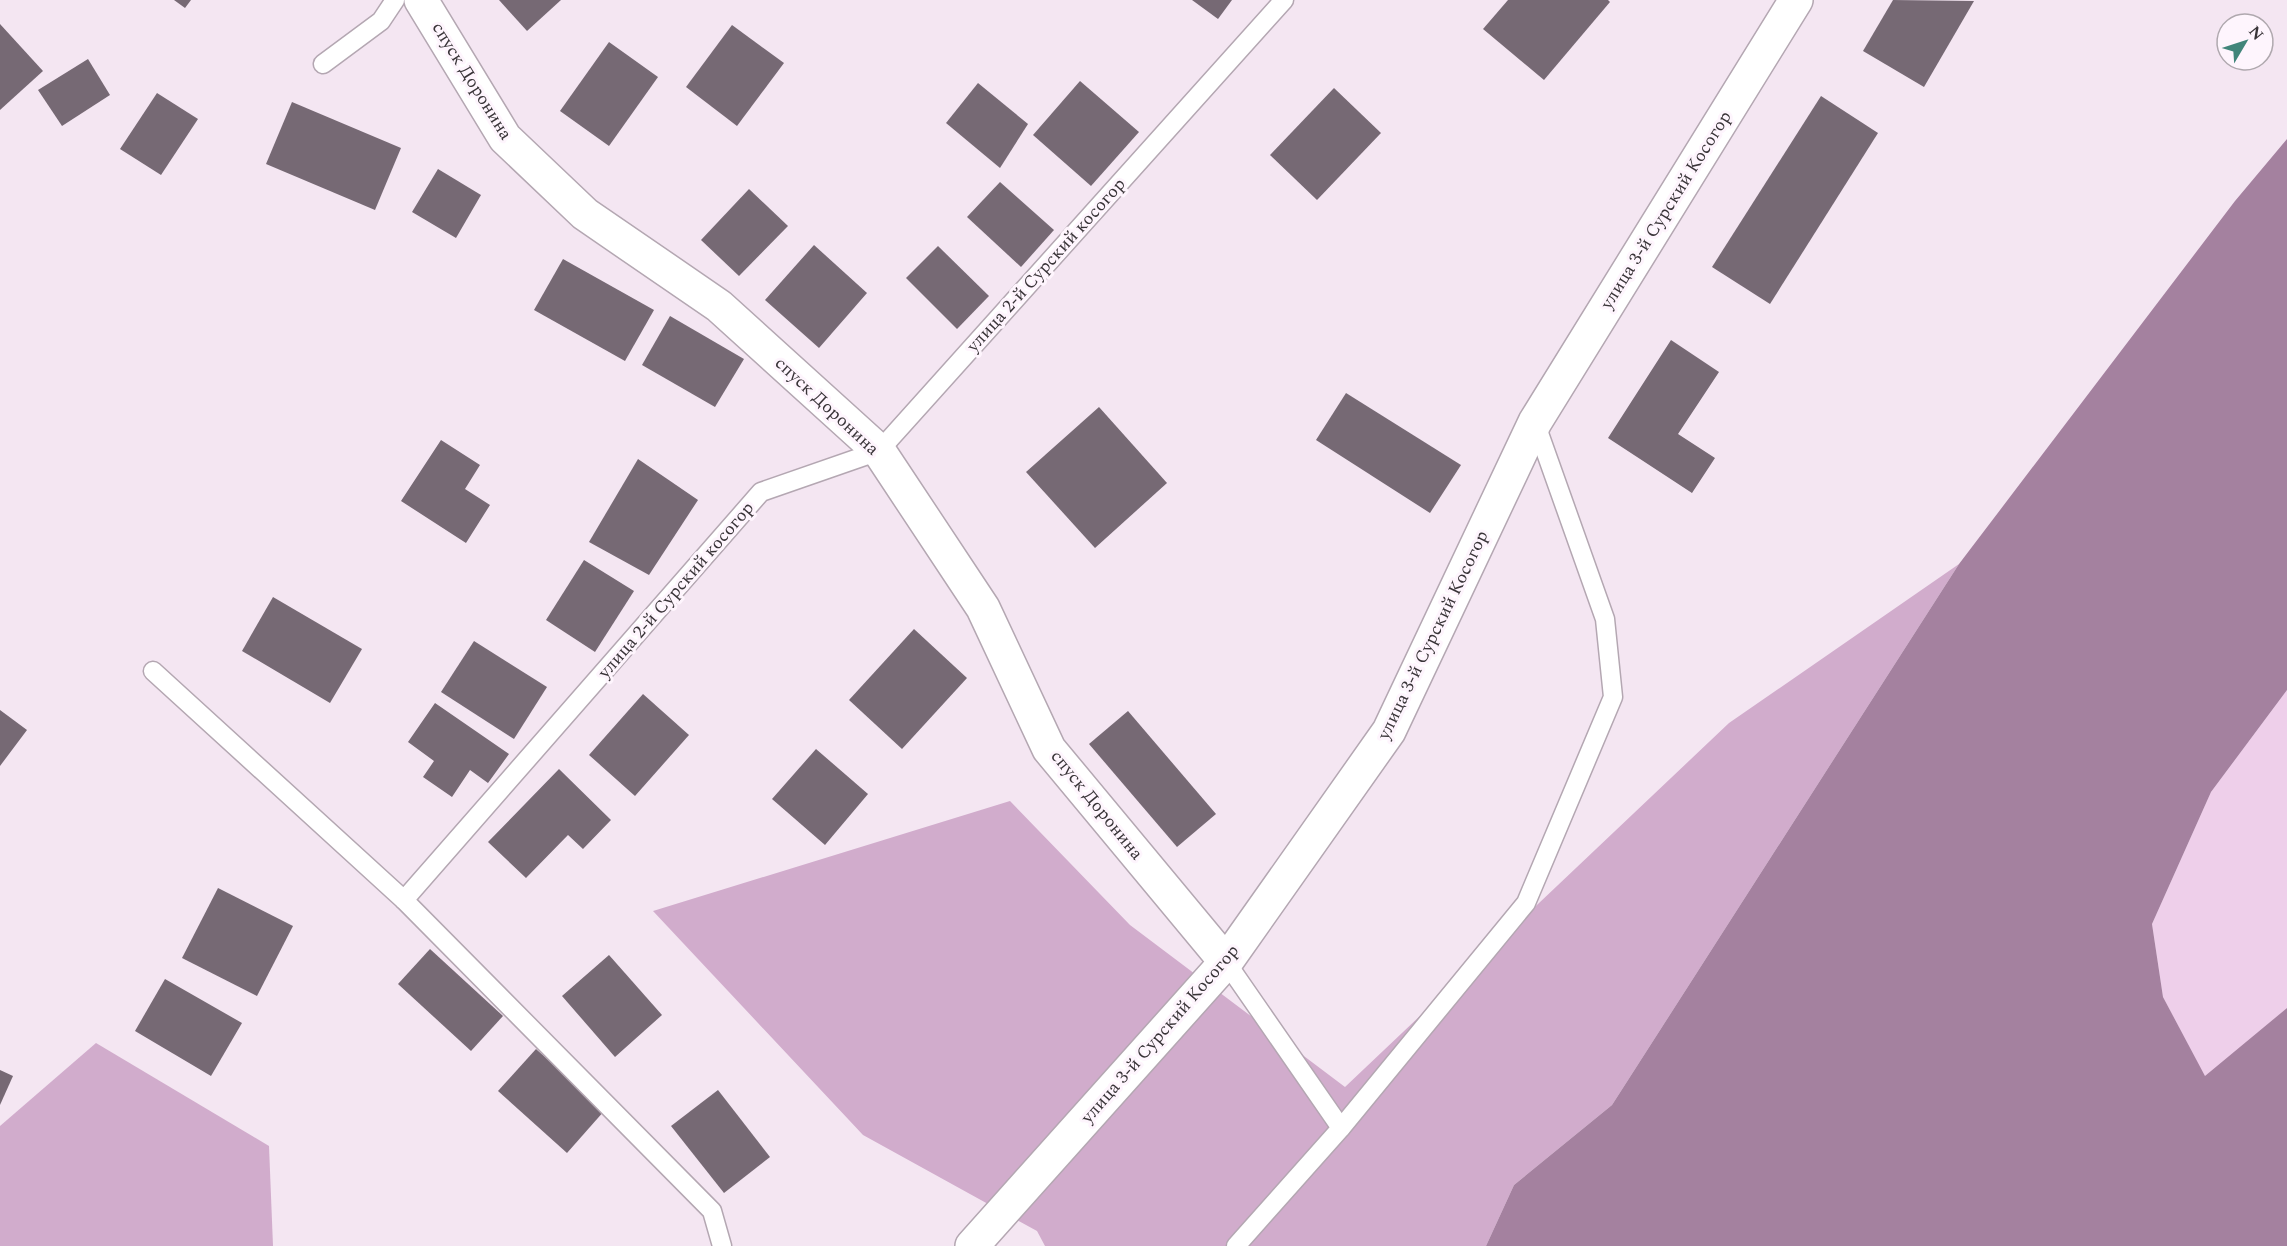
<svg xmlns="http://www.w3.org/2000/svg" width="2287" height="1246" font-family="Spectral,serif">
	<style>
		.green { fill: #eecfea }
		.forest { fill: #d1accc }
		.water { fill: #a4819f }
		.building { fill: #766974 }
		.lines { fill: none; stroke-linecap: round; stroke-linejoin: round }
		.service-casing { stroke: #b4a7b2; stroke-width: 21 }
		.minor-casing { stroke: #b4a7b2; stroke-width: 36 }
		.service { stroke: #fff; stroke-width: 18 }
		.minor { stroke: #fff; stroke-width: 33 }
		.labels { text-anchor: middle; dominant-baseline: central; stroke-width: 6; stroke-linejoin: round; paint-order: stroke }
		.street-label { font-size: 18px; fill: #393438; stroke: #fef5fd }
	</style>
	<rect width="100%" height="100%" fill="#f4e6f2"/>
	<path class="green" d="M2287,690V1008L2205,1077L2163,997L2152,924L2211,792Z"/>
	<g class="forest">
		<path d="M1959,564L1612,1105L1514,1185L1486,1246H1045L1037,1231L863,1135L653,911L1010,801L1130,925L1345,1087L1729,723Z"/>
		<path d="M96,1043L269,1146L273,1246H0V1126Z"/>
	</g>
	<path class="water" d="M2287,139V690L2211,792L2152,924L2163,997L2205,1076L2287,1008V1246H1486L1514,1185L1612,1105L1959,564L2235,201Z"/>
	<g class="building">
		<path d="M174,0H191L185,8Z"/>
		<path d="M499,0H561L527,31Z"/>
		<path d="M1192,0H1232L1218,19Z"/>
		<path d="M1508,0H1608L1610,2L1544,80L1483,29Z"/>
		<path d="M1893,0L1974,1L1924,87L1863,51Z"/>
		<path d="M0,24L43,71L0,110Z"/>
		<path d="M732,25L784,63L737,126L686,87Z"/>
		<path d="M609,42L658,77L609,146L560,111Z"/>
		<path d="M88,59L110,95L62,126L38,90Z"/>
		<path d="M1080,81L1139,132L1091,186L1033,135Z"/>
		<path d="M978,83L1028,124L1000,168L946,123Z"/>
		<path d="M1334,88L1381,133L1317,200L1270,155Z"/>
		<path d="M157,93L198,119L161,175L120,149Z"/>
		<path d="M1821,96L1878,133L1770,304L1712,267Z"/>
		<path d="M292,102L401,148L375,210L266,164Z"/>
		<path d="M438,169L481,195L456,238L412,212Z"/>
		<path d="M1000,182L1054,230L1021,267L967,217Z"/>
		<path d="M749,189L788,226L739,276L701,240Z"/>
		<path d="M814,245L867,293L819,348L765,300Z"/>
		<path d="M938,246L989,296L957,329L906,278Z"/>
		<path d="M563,259L654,310L625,361L534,310Z"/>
		<path d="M670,316L744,359L715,407L642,365Z"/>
		<path d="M1671,340L1719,372L1678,434L1715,458L1692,493L1608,438Z"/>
		<path d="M1346,393L1461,465L1430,513L1316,440Z"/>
		<path d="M1099,407L1167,483L1095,548L1026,472Z"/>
		<path d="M441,440L480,465L465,489L490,505L466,543L401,501Z"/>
		<path d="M638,459L698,500L649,575L589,542Z"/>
		<path d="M584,560L634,591L595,652L546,620Z"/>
		<path d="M273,597L362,649L330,703L242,651Z"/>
		<path d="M914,629L967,678L902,749L849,700Z"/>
		<path d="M474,641L547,687L514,739L441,692Z"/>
		<path d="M643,694L689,735L635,796L589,755Z"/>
		<path d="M435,703L509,754L488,783L470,770L452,797L423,777L434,761L408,742Z"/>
		<path d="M0,710L27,730L0,766Z"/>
		<path d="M1128,711L1216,814L1177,847L1089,744Z"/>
		<path d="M816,749L868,794L825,845L772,799Z"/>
		<path d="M559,769L611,820L583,849L568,835L526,878L488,842Z"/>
		<path d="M218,888L293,926L257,996L182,958Z"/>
		<path d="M430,949L503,1016L471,1051L398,984Z"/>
		<path d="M609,955L662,1015L615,1057L562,996Z"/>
		<path d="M165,979L242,1023L211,1076L135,1031Z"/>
		<path d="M536,1049L605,1110L567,1153L498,1091Z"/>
		<path d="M0,1070L13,1076L0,1105Z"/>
		<path d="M718,1090L770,1157L724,1193L671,1126Z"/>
	</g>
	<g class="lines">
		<defs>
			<g id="service">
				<path d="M323,64L381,21L395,0"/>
				<path d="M153,671L404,900L761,492L879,451L1284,0"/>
				<path d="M404,900L712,1211L722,1246"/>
				<path d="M1226,962L1341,1128L1236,1246"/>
				<path d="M1341,1128L1526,903L1613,697L1605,619L1535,422"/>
			</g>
			<g id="minor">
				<path d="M421,0L505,138L585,214L719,306L879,451L983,608L1049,749L1226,962"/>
				<path d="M972,1246L1226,962L1389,731L1535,422L1796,0"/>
			</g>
		</defs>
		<use href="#service" class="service-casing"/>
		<use href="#minor" class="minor-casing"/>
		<use href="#service" class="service"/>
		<use href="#minor" class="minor"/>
	</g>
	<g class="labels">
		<g class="street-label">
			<text transform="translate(472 81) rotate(58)">спуск Доронина</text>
			<text transform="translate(1666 210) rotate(-58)">улица 3-й Сурский Косогор</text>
			<text transform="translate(1046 265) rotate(-48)">улица 2-й Сурский косогор</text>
			<text transform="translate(827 406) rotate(43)">спуск Доронина</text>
			<text transform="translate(676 590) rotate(-49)">улица 2-й Сурский косогор</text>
			<text transform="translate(1433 635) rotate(-64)">улица 3-й Сурский Косогор</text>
			<text transform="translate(1097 805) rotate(51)">спуск Доронина</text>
			<text transform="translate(1160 1034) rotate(-49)">улица 3-й Сурский Косогор</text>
		</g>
	</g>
	<g transform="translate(2245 42) rotate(51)"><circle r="28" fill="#fef5fd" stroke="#afa8ae" stroke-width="1.5"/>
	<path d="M0-4.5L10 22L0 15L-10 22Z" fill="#41857a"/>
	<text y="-9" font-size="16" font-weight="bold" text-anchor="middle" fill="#393438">N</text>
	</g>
</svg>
